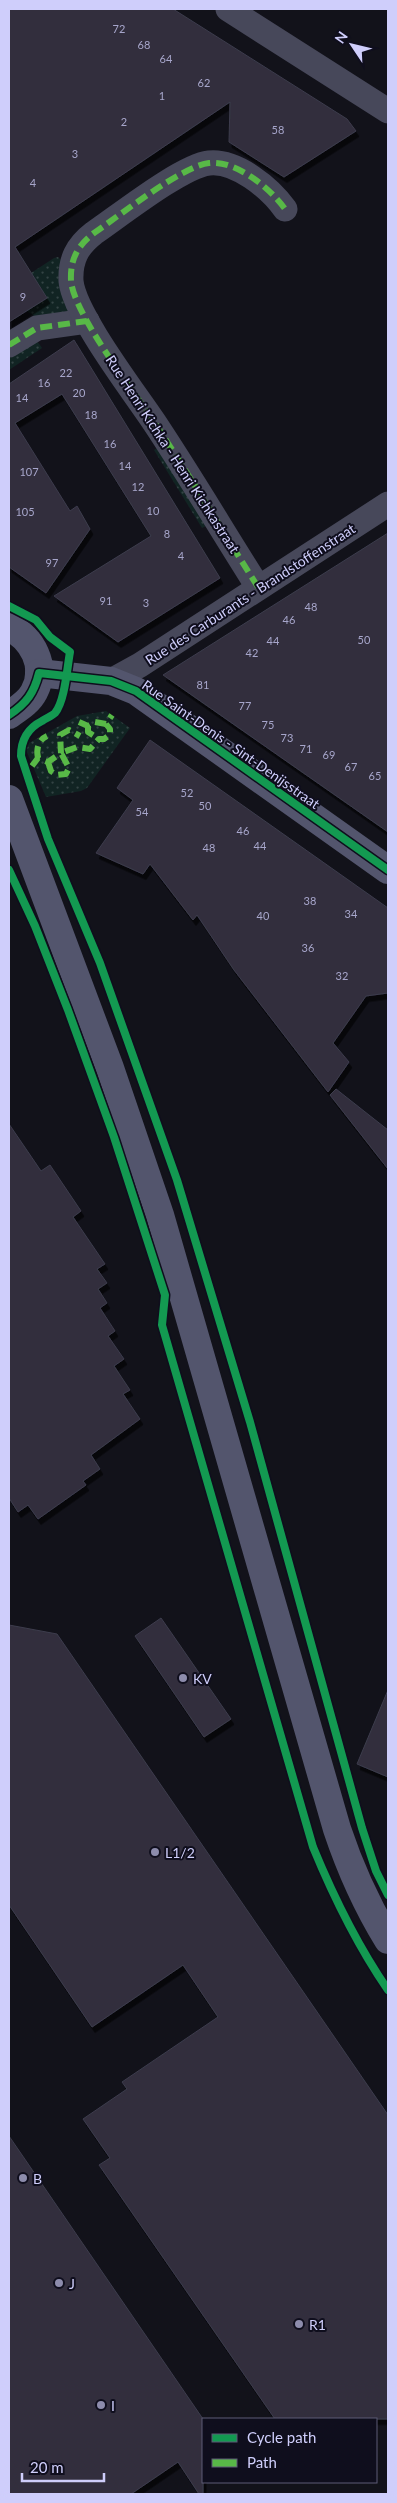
<svg xmlns="http://www.w3.org/2000/svg" width="397" height="2503" font-family="Lato,sans-serif">
	<style>
		.garden { fill: url(#garden-dots) }
		.building { fill: #302f3c; stroke: #3d3c4d; filter: url(#shadow) }
		.lines { fill: none; stroke-linecap: round; stroke-linejoin: round }
		.street { stroke: #47485a; stroke-width: 25 }
		.secondary { stroke: #53556d; stroke-width: 28 }
		.quiet { stroke: #58b947; stroke-width: 6; stroke-dasharray: 12 6; stroke-linecap: butt }
		.cycleway-casing { stroke: #0f0e1d; stroke-width: 11 }
		.cycleway { stroke: #139951; stroke-width: 8 }
		.poi-dot { fill: #8d8cac; stroke: #0f0e1d; stroke-width: 2 }
		.labels { text-anchor: middle; dominant-baseline: central; stroke-width: 4; stroke-linejoin: round; paint-order: stroke }
		.number-label { font-size: 11px; fill: #a7a6cb }
		.street-label { font-size: 14px; fill: #cfcefb; stroke: #0f0e1d }
		.poi-label { font-size: 14px; fill: #cfcefb; stroke: #0f0e1d; text-anchor: start }
	</style>
	<defs>
		<pattern id="garden-dots" width="8" height="8" patternUnits="userSpaceOnUse" patternTransform="scale(1.25)"><rect width="8" height="8" fill="#112423"/><path d="M2 2h.1M6 6h.1" fill="none" stroke="#334344" stroke-width="1.8" stroke-linecap="round"/></pattern>
		<filter id="shadow"><feDropShadow dx="3" dy="5.5" stdDeviation="0" flood-color="#0009"/></filter>
	</defs>
	<rect width="100%" height="100%" fill="#12121a"/>
	<g class="garden">
		<path d="M58,257L63,262L70,308L67,312L37,318L27,311L47,298L31,273L54,258Z"/>
		<path d="M35,338L42,348L9,370V354Z"/>
		<path d="M159,447L208,525L202,528L154,450Z"/>
		<path d="M106,711L130,728L87,788L81,791L46,797L26,750L29,743L77,716Z"/>
	</g>
	<g class="building">
		<path d="M9,9H173L347,119L356,131L284,177L229,142L230,102L15,247L47,298L9,322Z"/>
		<path d="M74,340L220,578L118,642L54,596L151,536L62,394L15,423L70,511L77,506L90,529L46,593L9,567V384Z"/>
		<path d="M388,533V832L163,675Z"/>
		<path d="M150,740L388,908V993L366,996L333,1043L349,1062L328,1092L234,970L197,915L193,920L150,864L143,874L96,853L133,800L117,788Z"/>
		<path d="M336,1089L388,1130V1169L330,1095Z"/>
		<path d="M9,1124L41,1171L50,1165L81,1211L73,1217L105,1264L97,1269L107,1283L98,1289L107,1303L100,1308L115,1331L108,1336L124,1359L114,1366L130,1390L123,1394L140,1419L91,1455L100,1469L83,1481L86,1485L38,1519L28,1505L18,1512L9,1498Z"/>
		<path d="M161,1618L231,1719L204,1737L135,1636Z"/>
		<path d="M9,1625L57,1634L388,2115V2419H275L99,2165L110,2158L83,2119L127,2089L122,2082L218,2017L183,1965L92,2027L9,1905Z"/>
		<path d="M388,1690V1777L357,1764Z"/>
		<path d="M9,2136L203,2419V2494H199L178,2462L131,2494H9Z"/>
	</g>
	<g class="lines">
		<g class="street">
			<path d="M228,9L388,111"/>
			<path d="M9,345L37,328L87,321"/>
			<path d="M258,587C223,532 190,476 154,422C134,392 74,314 71,281C70,260 77,246 94,233C119,216 182,166 209,163C236,160 270,188 285,209"/>
			<path d="M111,681L140,665L388,504"/>
		</g>
		<g class="secondary">
			<path d="M9,627C32,638 48,666 34,692C29,702 19,708 9,715"/>
			<path d="M39,673L111,681L136,691L388,870"/>
			<path d="M9,799L110,1068L160,1215L337,1829C350,1868 366,1904 388,1940"/>
		</g>
		<g class="quiet">
			<path d="M9,345L37,328L87,321"/>
			<path d="M258,587C223,532 190,476 154,422C134,392 74,314 71,281C70,260 77,246 94,233C119,216 182,166 209,163C236,160 270,188 285,209"/>
			<path d="M79,722L88,726L95,722L106,724L112,715"/>
			<path d="M88,726V732L99,739"/>
			<path d="M38,758C36,749 38,740 47,736"/>
			<path d="M48,762L51,771L57,775L66,774L69,768L61,753L77,747L90,749L99,739H104L110,735V729L106,724"/>
			<path d="M32,766L38,758L48,762L61,753L60,735L69,730L80,736"/>
		</g>
		<defs>
			<g id="cycleway">
				<path d="M9,606L36,620L50,637L70,652C67,668 65,701 55,713C52,716 46,718 42,721C28,728 21,740 21,756L48,839L100,963L177,1180L250,1422L362,1828L376,1871L388,1895"/>
				<path d="M9,715C27,703 34,693 39,673L111,681L136,691L388,870"/>
				<path d="M9,870L35,926L68,1010L114,1137L165,1295L162,1325L313,1847C334,1898 357,1945 388,1990"/>
			</g>
		</defs>
		<use href="#cycleway" class="cycleway-casing"/>
		<use href="#cycleway" class="cycleway"/>
	</g>
	<g class="poi-dot">
		<circle cx="183" cy="1678" r="5"/>
		<circle cx="155" cy="1852" r="5"/>
		<circle cx="23" cy="2178" r="5"/>
		<circle cx="59" cy="2283" r="5"/>
		<circle cx="299" cy="2324" r="5"/>
		<circle cx="101" cy="2405" r="5"/>
	</g>
	<g class="labels">
		<g class="number-label">
			<text x="119" y="28">72</text>
			<text x="144" y="44">68</text>
			<text x="166" y="58">64</text>
			<text x="204" y="82">62</text>
			<text x="162" y="95">1</text>
			<text x="124" y="121">2</text>
			<text x="278" y="129">58</text>
			<text x="75" y="153">3</text>
			<text x="33" y="182">4</text>
			<text x="23" y="296">9</text>
			<text x="66" y="372">22</text>
			<text x="44" y="382">16</text>
			<text x="79" y="392">20</text>
			<text x="22" y="397">14</text>
			<text x="91" y="414">18</text>
			<text x="110" y="443">16</text>
			<text x="125" y="465">14</text>
			<text x="29" y="471">107</text>
			<text x="138" y="486">12</text>
			<text x="153" y="510">10</text>
			<text x="25" y="511">105</text>
			<text x="167" y="533">8</text>
			<text x="181" y="555">4</text>
			<text x="52" y="562">97</text>
			<text x="106" y="600">91</text>
			<text x="146" y="602">3</text>
			<text x="311" y="606">48</text>
			<text x="289" y="619">46</text>
			<text x="364" y="639">50</text>
			<text x="273" y="640">44</text>
			<text x="252" y="652">42</text>
			<text x="203" y="684">81</text>
			<text x="245" y="705">77</text>
			<text x="268" y="724">75</text>
			<text x="287" y="737">73</text>
			<text x="306" y="748">71</text>
			<text x="329" y="754">69</text>
			<text x="351" y="766">67</text>
			<text x="375" y="775">65</text>
			<text x="187" y="792">52</text>
			<text x="205" y="805">50</text>
			<text x="142" y="811">54</text>
			<text x="243" y="830">46</text>
			<text x="260" y="845">44</text>
			<text x="209" y="847">48</text>
			<text x="310" y="900">38</text>
			<text x="351" y="913">34</text>
			<text x="263" y="915">40</text>
			<text x="308" y="947">36</text>
			<text x="342" y="975">32</text>
		</g>
		<g class="street-label">
			<text transform="translate(173 454) rotate(57)">Rue Henri Kichka - Henri Kichkastraat</text>
			<text transform="translate(250 594) rotate(-33)">Rue des Carburants - Brandstoffenstraat</text>
			<text transform="translate(231 744) rotate(35)">Rue Saint-Denis - Sint-Denijsstraat</text>
		</g>
		<g class="poi-label">
			<text x="193" y="1678">KV</text>
			<text x="165" y="1852">L1/2</text>
			<text x="33" y="2178">B</text>
			<text x="69" y="2283">J</text>
			<text x="309" y="2324">R1</text>
			<text x="111" y="2405">I</text>
		</g>
	</g>
	<rect width="397" height="2503" fill="none" stroke="#cfcefb" stroke-width="20"/>
	<rect x="202" y="2418" width="175" height="65" fill="#0f0e1d" stroke="#5c5b76"/>
	<rect x="212" y="2434" width="25" height="8" fill="#139951" stroke="#5c5b76"/>
	<text x="247" y="2443" font-size="15" fill="#cfcefb">Cycle path</text>
	<rect x="212" y="2459" width="25" height="8" fill="#58b947" stroke="#5c5b76"/>
	<text x="247" y="2468" font-size="15" fill="#cfcefb">Path</text>
	<g transform="translate(352 45) rotate(305)" stroke="#0f0e1d" stroke-width="4" paint-order="stroke">
	<path d="M0-4L9 19L0 12L-9 19Z" fill="#cfcefb"/>
	<text y="-8" font-size="14" font-weight="bold" text-anchor="middle" fill="#cfcefb">N</text>
	</g>
	<path d="M22 2473v8h82v-8" fill="none" stroke="#cfcefb" stroke-width="2.5"/>
	<text x="30" y="2473" font-size="15" fill="#cfcefb" stroke="#0f0e1d" stroke-width="4" paint-order="stroke">20 m</text>
</svg>
